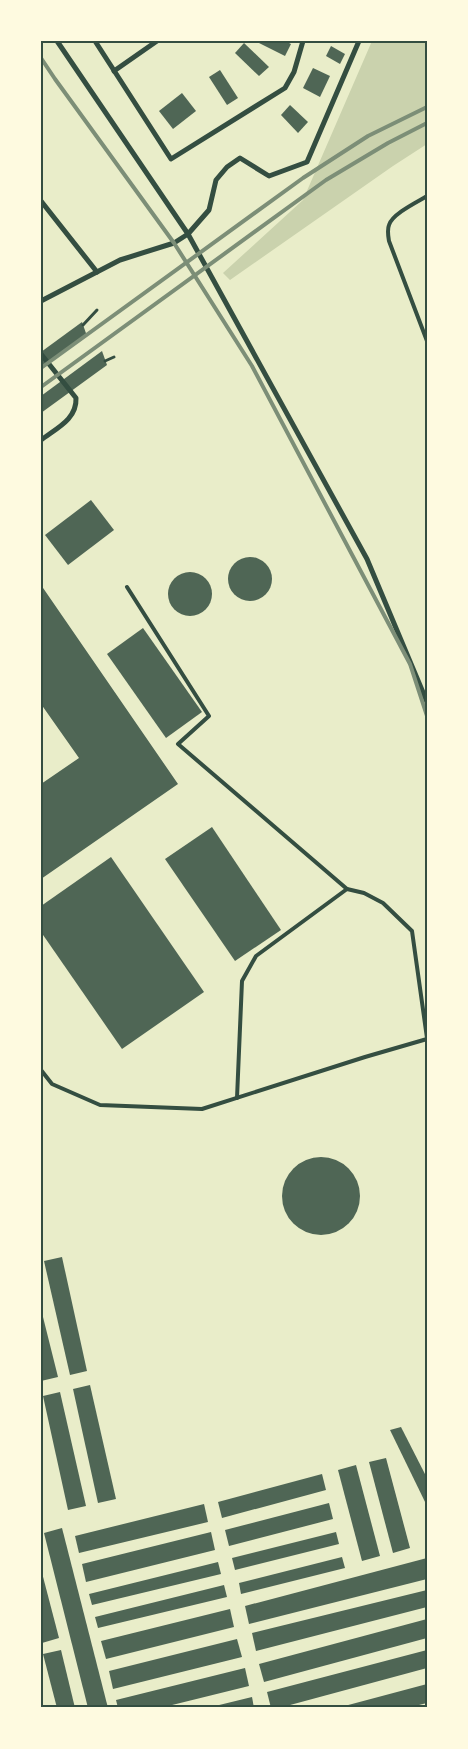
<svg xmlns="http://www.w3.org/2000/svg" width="468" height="1749" font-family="'IBM Plex Sans',sans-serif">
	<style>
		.green { fill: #cad2ad }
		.building { fill: #4f6655 }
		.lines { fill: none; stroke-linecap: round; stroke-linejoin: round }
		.path { stroke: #344e41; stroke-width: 3 }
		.service { stroke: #344e41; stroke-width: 4 }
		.minor { stroke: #344e41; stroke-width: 5 }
		.rail { stroke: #7c8e77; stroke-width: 4 }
		.neatline { fill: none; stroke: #344e41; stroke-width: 2 }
	</style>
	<rect width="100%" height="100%" fill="#e9edc9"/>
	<path class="green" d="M372,41H427V144L393,166L230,280L223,273L303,200Z"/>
	<g class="building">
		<path d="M255,41H285L291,44L285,56Z"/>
		<path d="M244,43L269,67L259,76L235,53Z"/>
		<path d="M331,46L345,54L340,64L326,56Z"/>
		<path d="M313,68L330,76L320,97L303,88Z"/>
		<path d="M220,70L238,98L227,105L209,77Z"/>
		<path d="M182,93L196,111L173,129L159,111Z"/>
		<path d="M290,105L308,122L298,133L281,115Z"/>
		<path d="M82,322L87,336L41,369V352Z"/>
		<path d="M102,351L107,365L41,413V396Z"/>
		<path d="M91,500L114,530L68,565L45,535Z"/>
		<circle cx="250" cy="579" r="22"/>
		<circle cx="190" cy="594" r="22"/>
		<path d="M41,585L178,784L41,879V784L79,758L41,704Z"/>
		<path d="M143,628L202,712L166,738L107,654Z"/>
		<path d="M212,827L281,930L235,961L165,859Z"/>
		<path d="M111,857L204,992L122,1049L41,932V906Z"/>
		<circle cx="321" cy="1196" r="39"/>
		<path d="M62,1257L87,1371L70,1375L44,1261Z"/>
		<path d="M41,1309L58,1377L41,1381Z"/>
		<path d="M90,1385L116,1499L98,1503L73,1389Z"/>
		<path d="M60,1392L86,1506L68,1510L43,1396Z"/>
		<path d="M401,1427L427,1478V1506L390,1430Z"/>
		<path d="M386,1458L410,1548L393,1553L369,1462Z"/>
		<path d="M356,1465L380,1556L362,1561L338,1470Z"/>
		<path d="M322,1474L326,1490L222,1518L218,1502Z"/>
		<path d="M329,1503L333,1519L229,1546L225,1530Z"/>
		<path d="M204,1504L208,1522L79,1553L75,1536Z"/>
		<path d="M62,1528L108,1708H88L44,1533Z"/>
		<path d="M211,1532L215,1550L86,1582L82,1564Z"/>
		<path d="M336,1532L339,1544L235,1570L232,1558Z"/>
		<path d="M342,1557L345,1568L241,1594L239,1583Z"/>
		<path d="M427,1558V1579L249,1624L245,1606Z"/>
		<path d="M218,1562L221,1574L92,1605L89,1594Z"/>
		<path d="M41,1569L59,1638L42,1643L41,1641Z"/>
		<path d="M224,1585L227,1597L98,1628L95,1617Z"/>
		<path d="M427,1590V1607L256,1651L252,1633Z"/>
		<path d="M230,1609L234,1627L106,1659L101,1641Z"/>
		<path d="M427,1619V1638L264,1682L259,1664Z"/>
		<path d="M237,1639L242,1657L113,1689L109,1671Z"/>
		<path d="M61,1650L75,1708H57L43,1654Z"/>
		<path d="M427,1650V1668L279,1708H271L267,1692Z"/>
		<path d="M245,1668L249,1686L160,1708H118L116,1700Z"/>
		<path d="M427,1684V1703L407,1708H337Z"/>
		<path d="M252,1697L254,1708H211V1707Z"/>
	</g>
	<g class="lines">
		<g class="path">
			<path d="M83,325L97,310"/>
			<path d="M105,361L114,357"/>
		</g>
		<g class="service">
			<path d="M427,196C417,202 392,214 389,225C387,230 388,235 389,241L427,341"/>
			<path d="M127,587L209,716L178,744L347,889L364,893L383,903L412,931L427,1038"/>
			<path d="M41,1070L52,1084L100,1105L202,1109L365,1057L427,1039"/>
			<path d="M237,1098L242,981L256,956L347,889"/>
		</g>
		<g class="minor">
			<path d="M57,41L188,234L367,559L427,702"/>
			<path d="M95,41L171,159L285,88L294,72L303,41"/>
			<path d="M114,71L157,41"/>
			<path d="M41,201L97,272"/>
			<path d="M41,301L120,260L174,243L188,234L209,210L216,180L227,167L240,158L269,176L307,162L359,41"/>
			<path d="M41,354L76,398C77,419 57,428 41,440"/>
		</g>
		<g class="rail">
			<path d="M41,58L55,79L174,243L252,366L410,664L427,716"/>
			<path d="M41,368L303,178L368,136L427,107"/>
			<path d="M41,387L326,180L388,143L427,123"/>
		</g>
	</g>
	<rect width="468" height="1749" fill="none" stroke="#fefae0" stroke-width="85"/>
	<rect x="42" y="42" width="384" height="1664" class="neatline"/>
</svg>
